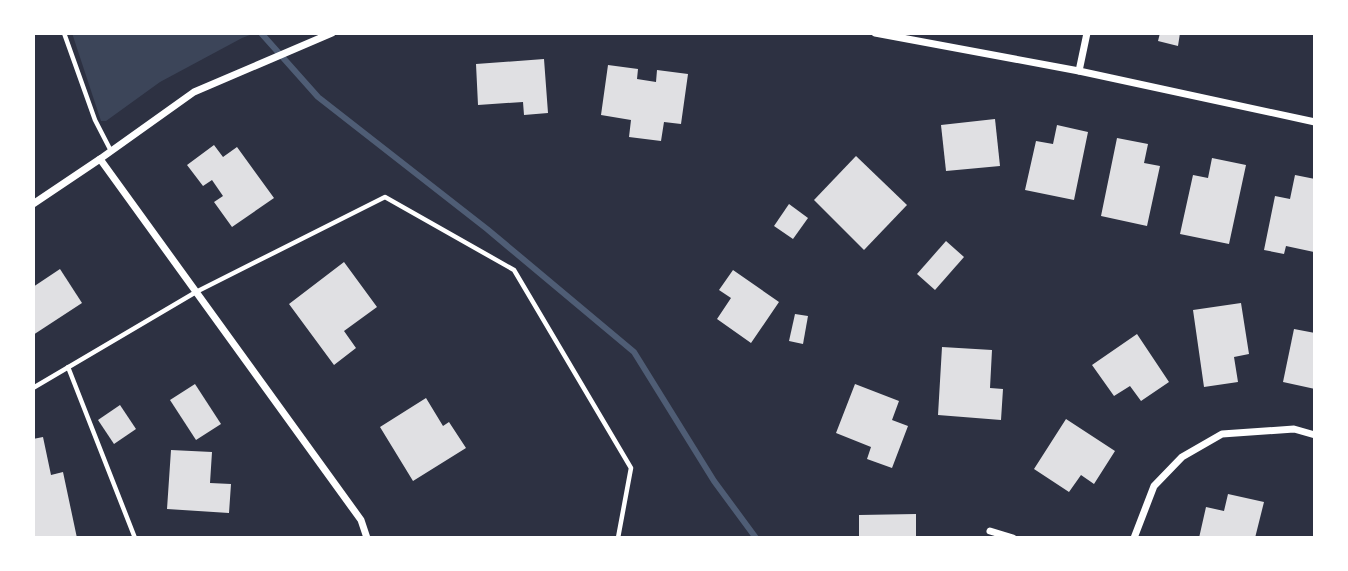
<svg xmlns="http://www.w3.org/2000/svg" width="1348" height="571" font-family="Cabin,sans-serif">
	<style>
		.green { fill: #3c4559 }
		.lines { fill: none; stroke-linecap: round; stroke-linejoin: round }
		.stream { stroke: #4f5d75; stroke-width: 6 }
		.building { fill: #e0e0e3 }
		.service { stroke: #fff; stroke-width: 4.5 }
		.minor { stroke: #fff; stroke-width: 7 }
	</style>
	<rect width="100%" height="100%" fill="#2d3142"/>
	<path class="green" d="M72,33H255L242,38L160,82L106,121H101Z"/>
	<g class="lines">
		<path class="stream" d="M261,33L318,97L487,229L634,352L714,481L756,538"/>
	</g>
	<g class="building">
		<path d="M1160,33H1180L1178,46L1158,41Z"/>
		<path d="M544,59L548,113L524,115L523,102L478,105L476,64Z"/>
		<path d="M608,65L638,69L637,79L656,82L657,70L688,74L681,124L664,122L661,141L629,137L631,120L601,115Z"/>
		<path d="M995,119L1000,166L946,171L941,125Z"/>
		<path d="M1057,125L1088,132L1074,200L1025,190L1036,141L1053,144Z"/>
		<path d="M1117,138L1148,144L1144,163L1160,166L1147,226L1101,216Z"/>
		<path d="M214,145L223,157L237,147L274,198L232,227L214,202L223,196L212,180L203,186L187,165Z"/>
		<path d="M856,156L907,205L864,250L814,200Z"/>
		<path d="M1212,158L1246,165L1229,244L1180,234L1193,175L1208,178Z"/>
		<path d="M1295,175L1315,179L1314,252L1286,246L1284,254L1264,250L1275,196L1290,199Z"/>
		<path d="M789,204L808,218L793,239L774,226Z"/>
		<path d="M946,241L964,257L935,290L917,274Z"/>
		<path d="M344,262L377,307L344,331L356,348L334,365L289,304Z"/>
		<path d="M60,269L82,303L33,335V287Z"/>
		<path d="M733,270L779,302L751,343L717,319L731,298L719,290Z"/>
		<path d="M1241,303L1249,354L1234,357L1238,382L1204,387L1193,310Z"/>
		<path d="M795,314L808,316L803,344L789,341Z"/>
		<path d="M1294,329L1315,333V389L1283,382Z"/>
		<path d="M1137,334L1169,382L1141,401L1130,386L1114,396L1092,365Z"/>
		<path d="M942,347L992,350L990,388L1003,389L1001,420L938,415Z"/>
		<path d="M195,384L221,424L196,440L170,400Z"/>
		<path d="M855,384L899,401L892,420L908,426L892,468L867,459L871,447L836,433Z"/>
		<path d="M426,398L443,426L449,422L466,448L413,481L380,427Z"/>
		<path d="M120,405L136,429L114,444L98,420Z"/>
		<path d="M1066,419L1115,451L1094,484L1081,475L1069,492L1034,469Z"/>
		<path d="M43,437L51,475L63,472L77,538H33V439Z"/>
		<path d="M171,450L212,452L210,483L231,484L229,513L167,509Z"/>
		<path d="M1228,494L1264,502L1255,538H1199L1206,507L1224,511Z"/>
		<path d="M916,514V538H859V515Z"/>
	</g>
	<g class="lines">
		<g class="service">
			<path d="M64,33L95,120L111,151"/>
			<path d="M68,367L135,538"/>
			<path d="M33,388L196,292L385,197L514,270L631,468L618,538"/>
		</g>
		<g class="minor">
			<path d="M875,33L1079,71L1315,122"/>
			<path d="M1079,71L1087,33"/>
			<path d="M100,159L361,520L367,538"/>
			<path d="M33,204L100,159L194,92L332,33"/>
			<path d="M990,531L1013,538"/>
			<path d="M1134,538L1154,486L1182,457L1222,434L1294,429L1315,435"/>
		</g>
	</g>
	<rect width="1348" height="571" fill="none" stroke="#ffffff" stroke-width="70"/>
</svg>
